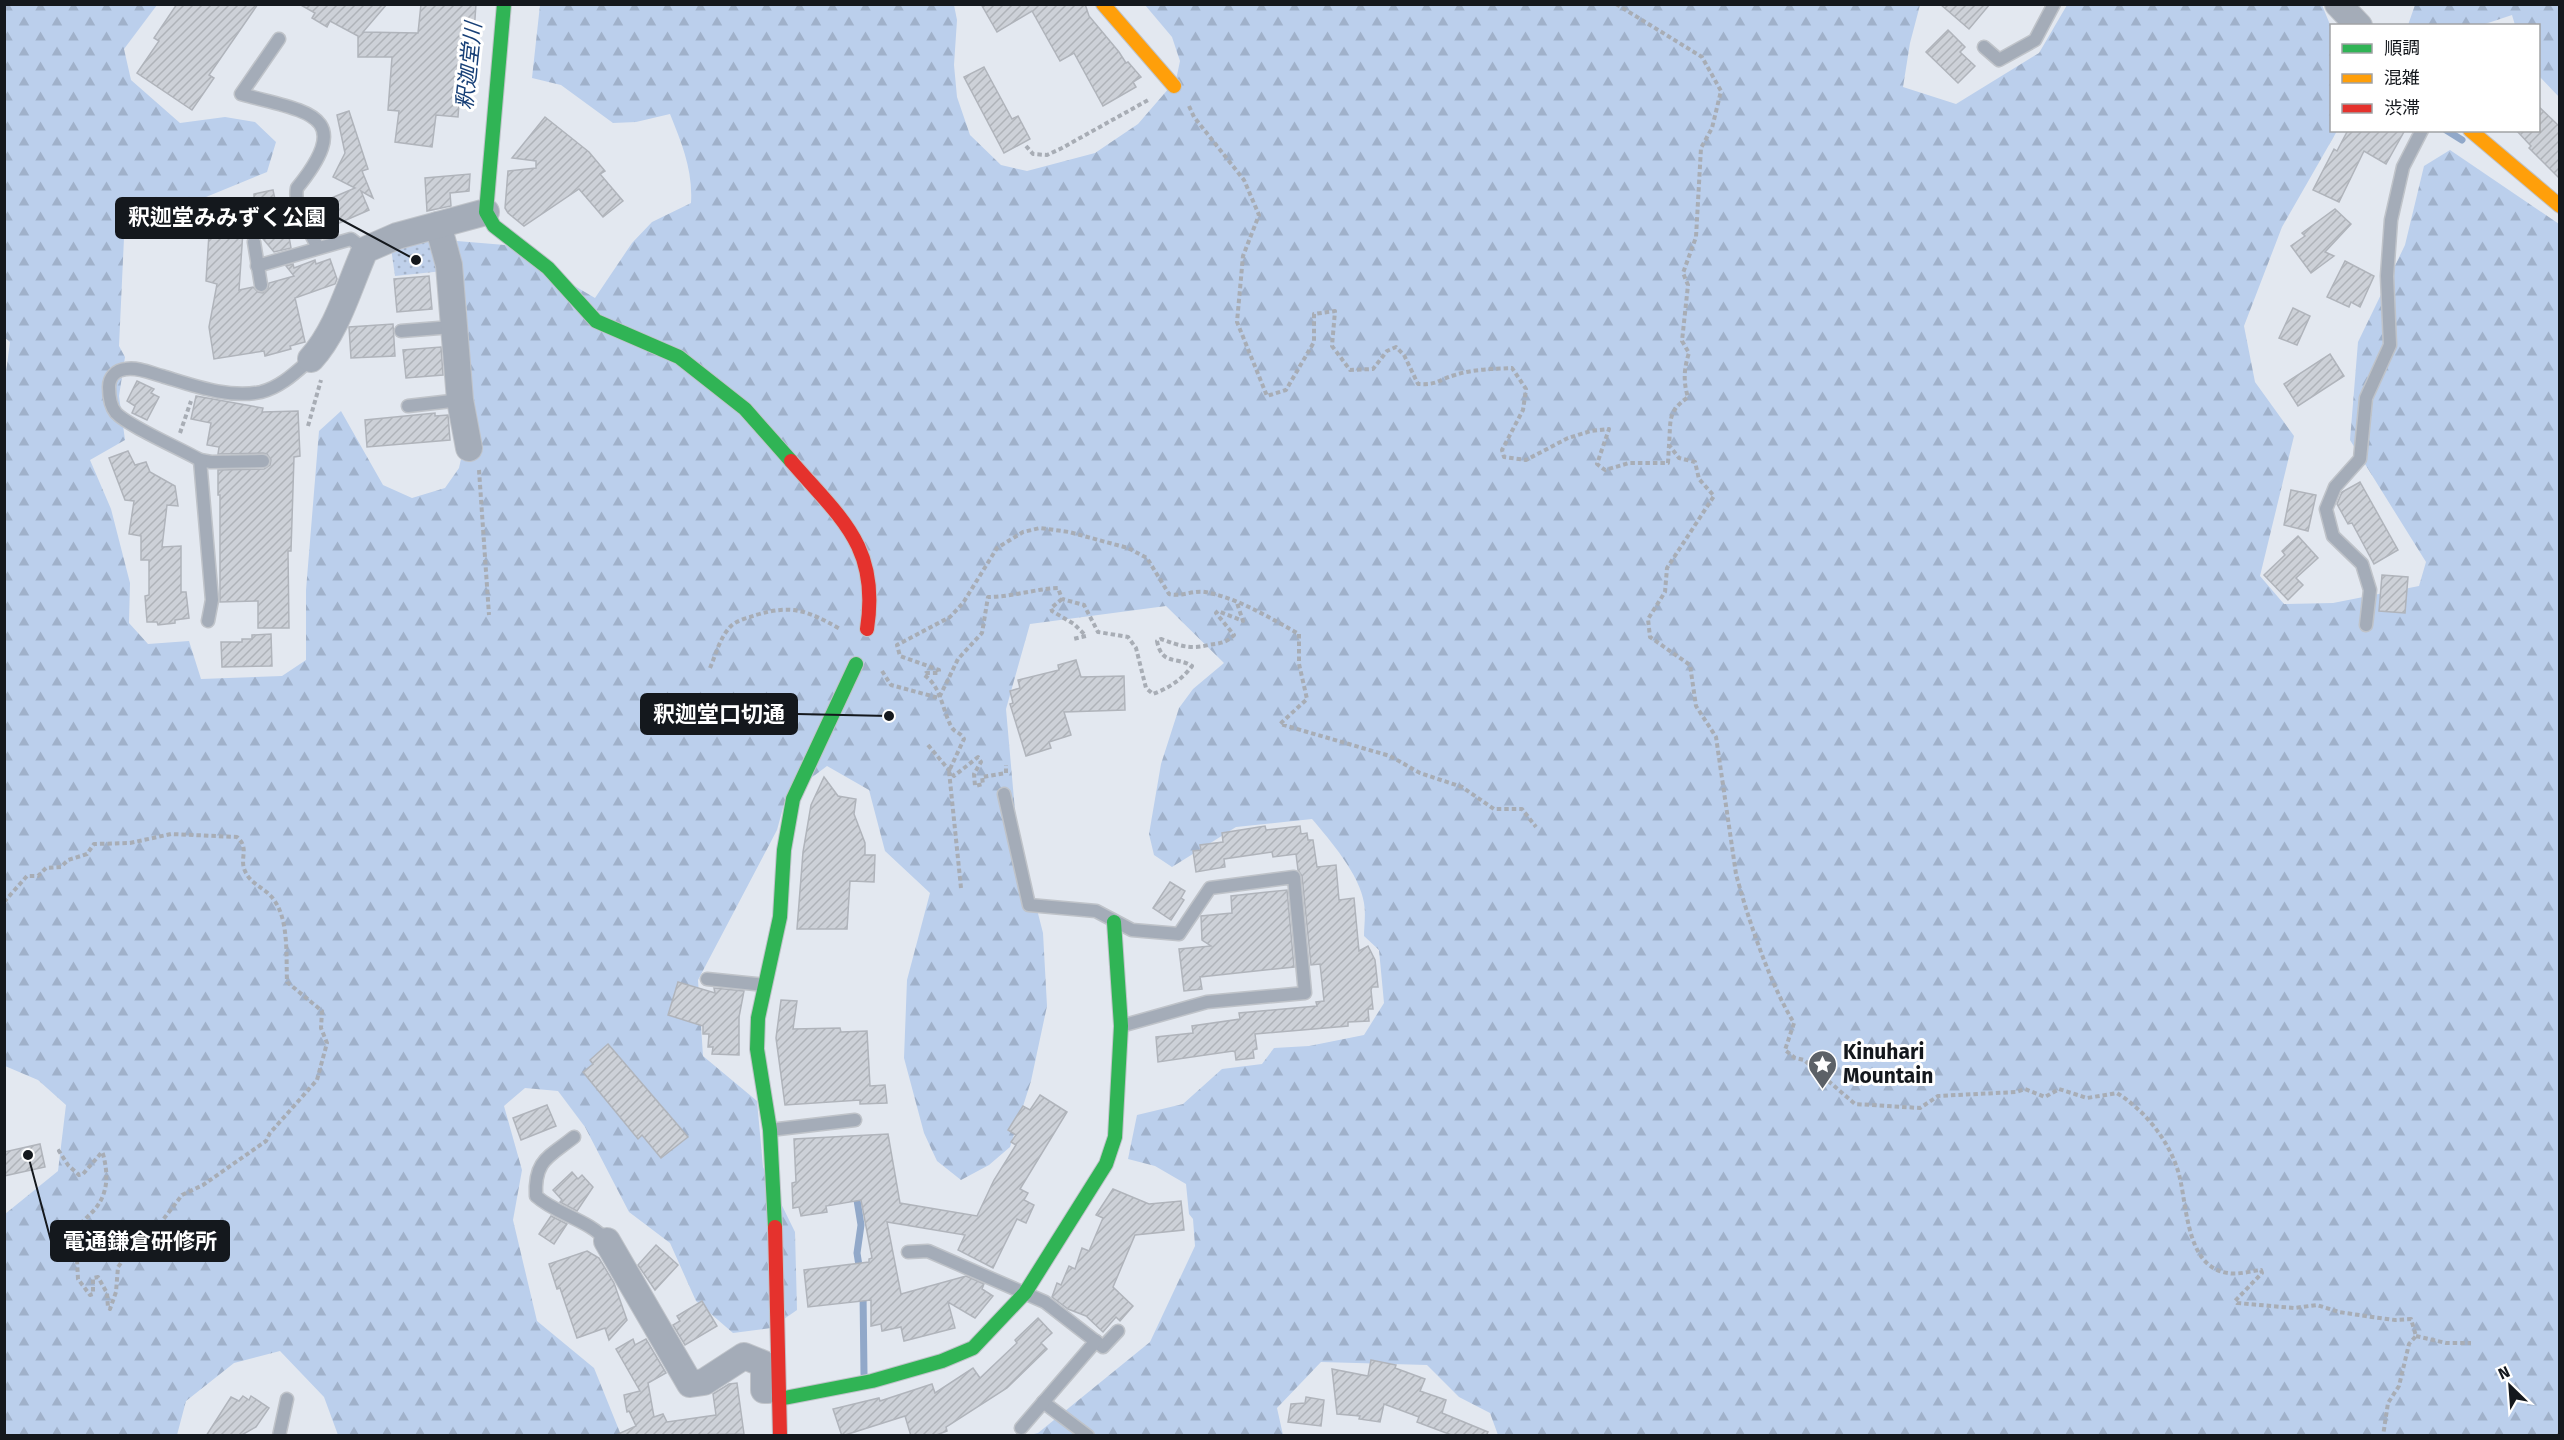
<svg xmlns="http://www.w3.org/2000/svg" width="2564" height="1440" font-family="'Fira Sans','Noto Sans JP',sans-serif">
	<style>
		.forest { fill: url(#forest-firs) }
		.park { fill: url(#park-dots) }
		.lines { fill: none; stroke-linecap: round; stroke-linejoin: round }
		.stream { stroke: #91a8c9; stroke-width: 7 }
		.building { fill: url(#building-hatch); stroke: #b0b4bb; stroke-width: 1.5 }
		.lane-casing { stroke: #bfc3c9; stroke-width: 15 }
		.street-casing { stroke: #bfc3c9; stroke-width: 28 }
		.fast-casing { stroke: #bfc3c9; stroke-width: 16 }
		.slow-casing { stroke: #bfc3c9; stroke-width: 16 }
		.jam-casing { stroke: #bfc3c9; stroke-width: 16 }
		.path { stroke: #a8adb5; stroke-width: 4; stroke-dasharray: 4.5 3; stroke-linecap: butt }
		.lane { stroke: #a4acb8; stroke-width: 12 }
		.street { stroke: #a4acb8; stroke-width: 26 }
		.fast { stroke: #30b455; stroke-width: 14 }
		.slow { stroke: #ff9f0a; stroke-width: 14 }
		.jam { stroke: #e5322d; stroke-width: 14 }
		.labels { text-anchor: middle; dominant-baseline: central; stroke-width: 6; stroke-linejoin: round; paint-order: stroke }
		.poi-label { font-size: 21px; font-weight: bold; fill: #14181d; stroke: #fff; text-anchor: start }
		.water-label { font-size: 22px; font-style: italic; fill: #184077; stroke: #fff }
		.leader { fill: none; stroke: #14181d; stroke-width: 2 }
		.callout-dot { fill: #14181d; stroke: #fff; stroke-width: 2 }
		.callout { fill: #14181d; stroke: #14181d; stroke-width: 2 }
		.callout-label { font-size: 22px; text-anchor: middle; font-weight: bold; fill: #fff }
	</style>
	<defs>
		<pattern id="forest-firs" width="22" height="20" patternUnits="userSpaceOnUse" patternTransform="scale(1.5)"><rect width="22" height="20" fill="#bbcfec"/><path d="M5 1l3.5 6h-7zM16 11l3.5 6h-7z" fill="#a0b1ca"/></pattern>
		<pattern id="park-dots" width="8" height="8" patternUnits="userSpaceOnUse" patternTransform="scale(1.5)"><rect width="8" height="8" fill="#bfd0ea"/><path d="M2 2h.1M6 6h.1" fill="none" stroke="#a3b2c8" stroke-width="1.8" stroke-linecap="round"/></pattern>
		<pattern id="building-hatch" width="6" height="6" patternUnits="userSpaceOnUse" patternTransform="scale(1.5)"><rect width="6" height="6" fill="#cdd1d8"/><path d="M-1 1l2-2M0 6l6-6M5 7l2-2" fill="none" stroke="#afb3b9"/></pattern>
	</defs>
	<rect width="100%" height="100%" fill="#e3e8f0"/>
	<g class="forest">
		<path d="M5,5H157L124,49L131,80L180,123L225,117L255,122L276,142L267,172L206,197L185,239L124,238L119,346L125,357L119,396L125,440L90,460L111,509L130,583L129,623L148,644L189,641L201,679L282,676L306,660V590L319,431L341,411L383,485L412,498L445,488L459,468L471,414L461,343L467,312L457,241L505,245L595,298L632,243L652,222L691,203C693,170 682,144 670,114L636,122L613,123L561,85L532,78L540,5H954L957,20L954,65L957,97L970,135L1001,165L1027,171L1095,153L1138,124L1176,80L1180,61L1172,37L1145,5H1920L1910,43L1903,87L1956,104L2039,53L2067,5H2322L2331,27L2332,130L2337,131L2282,227L2244,326L2255,382L2294,436L2260,576L2284,604L2333,603L2419,586L2426,562L2350,440L2358,342L2405,245L2424,166L2450,150L2559,224V1435H1498L1490,1413L1459,1397L1427,1365L1321,1362L1277,1408L1283,1435H1030L1038,1433L1150,1342L1195,1246L1193,1219L1189,1214L1186,1184L1155,1166L1128,1159L1137,1115L1183,1104L1222,1069L1262,1064L1274,1048L1309,1046L1364,1035L1384,1003L1379,950L1364,936C1364,926 1366,914 1364,903C1360,875 1330,840 1312,819L1236,827L1172,867L1154,855L1149,834L1161,764L1179,708L1193,689L1224,663L1166,606L1030,624L1006,709L1019,856L1032,890L1043,933L1047,1006L1031,1081L1010,1147L989,1165L961,1180L937,1161L924,1133L904,1058L907,980L930,893L885,851L869,790L827,766L786,797L777,830L698,980L703,1056L757,1101L763,1167L795,1232L797,1310L771,1328L733,1333L696,1301L670,1243L629,1212L585,1127L558,1091L525,1088L504,1106L522,1170L513,1220L537,1321L594,1368L621,1435H338L324,1397L280,1351L234,1363L186,1401L177,1435H5V1214L58,1171L66,1105L38,1080L5,1066L4,387L10,342L5,338Z"/>
		<path d="M2415,5H2559V97L2539,76L2538,26L2515,25L2512,15L2482,25H2408Z"/>
	</g>
	<path class="park" d="M433,237L443,271L395,276L391,248Z"/>
	<g class="lines">
		<g class="stream">
			<path d="M2446,130L2462,140"/>
			<path d="M856,1194L861,1225L857,1253L860,1272"/>
			<path d="M863,1292L864,1374"/>
		</g>
	</g>
	<g class="building">
		<path d="M177,4H258L209,75L214,78L192,110L137,73L159,41L154,38Z"/>
		<path d="M299,4H387L363,32L418,33L421,4H476L474,33H476V63H462L458,117L436,115L432,147L395,142L399,111L388,110L392,57H358V36L330,21L327,27L312,18L315,13Z"/>
		<path d="M981,4H1085L1089,16L1119,52L1126,63L1128,62L1141,77L1133,82L1136,87L1103,106L1074,53L1060,61L1032,11L997,32Z"/>
		<path d="M1940,4H1990L1969,29Z"/>
		<path d="M1948,30L1965,47L1960,52L1975,66L1958,83L1926,52Z"/>
		<path d="M984,67L1012,119L1018,116L1030,139L1004,153L964,77Z"/>
		<path d="M2538,106L2559,126V178L2529,148L2531,146L2516,130H2538Z"/>
		<path d="M349,111L368,169L362,171L373,198L361,191L369,210L337,224L327,200L355,188L333,177L345,153L337,115Z"/>
		<path d="M545,117L589,152L605,171L600,174L623,201L603,217L579,189L524,226L508,213L505,208L508,171L536,168V161L512,158Z"/>
		<path d="M2348,130H2405L2386,164L2364,151L2339,202L2313,190L2334,149L2337,151Z"/>
		<path d="M470,174L469,191L450,193L451,206L427,211L425,178Z"/>
		<path d="M273,190L282,232L288,231L291,248L274,252L244,216L239,290L253,287L258,292L263,293L268,288L269,283L294,276L286,266L293,264L294,268L315,260L316,264L330,259L337,279L335,284L295,298L305,342L290,346L291,349L265,356L264,351L214,359L209,327L217,284L206,281L211,202L227,203L254,198V194Z"/>
		<path d="M2335,209L2351,224L2325,252L2334,256L2311,273L2291,246L2305,236L2302,233Z"/>
		<path d="M2345,261L2374,276L2360,307L2351,302L2349,307L2327,297Z"/>
		<path d="M429,276L432,309L397,312L394,279Z"/>
		<path d="M2293,308L2310,316L2297,345L2279,338Z"/>
		<path d="M393,324L395,356L351,358L349,327Z"/>
		<path d="M441,347L443,375L406,378L403,350Z"/>
		<path d="M2330,354L2344,376L2298,406L2284,384Z"/>
		<path d="M137,381L154,389L151,393L159,397L147,420L132,413L135,406L127,401Z"/>
		<path d="M196,396L263,408L262,412L298,411L300,456L294,457L291,551H288L289,628H258V601L220,602V495H218V470L264,469L270,465L271,460L267,454L263,453L218,454L219,447L207,445L211,423L191,419Z"/>
		<path d="M435,413V416L448,415L450,440L367,447L365,420Z"/>
		<path d="M128,451L135,465L146,462L150,472L175,486L178,506L167,505L162,547L181,546V592H186L189,618L175,620V623L158,625L157,622H147L145,596L149,595V560H141V536L129,534L134,501L125,500L109,458Z"/>
		<path d="M2360,482L2398,550L2374,564L2352,523L2348,524L2337,504L2342,492Z"/>
		<path d="M2291,490L2316,495L2308,531L2284,525Z"/>
		<path d="M2298,536L2318,558L2296,578L2303,585L2288,600L2264,575L2285,555L2282,551Z"/>
		<path d="M2382,575L2408,577L2405,613L2379,611Z"/>
		<path d="M271,634L272,666L222,667L221,642H242V639H252V635Z"/>
		<path d="M1076,660L1081,677L1124,676L1125,710L1064,712L1071,735L1049,742L1051,748L1026,756L1010,704L1013,703L1010,691L1020,688L1018,680L1059,670L1058,665Z"/>
		<path d="M824,777L838,796L856,799L854,814L865,843V855H875L874,882L850,881L847,929H797L803,852L811,805Z"/>
		<path d="M1265,826L1266,830L1300,826L1301,834L1307,833L1308,840H1313L1317,867L1336,865L1339,900L1354,898L1359,951L1368,946L1375,960L1378,987H1372L1371,990L1373,1009H1368L1369,1021L1348,1022V1026L1255,1034L1257,1049L1253,1050L1254,1058L1236,1060L1235,1052L1233,1051L1158,1062L1156,1037L1193,1033L1192,1026L1240,1019L1239,1013L1317,1006L1316,1002L1324,1001L1320,964L1311,965L1302,876L1298,870L1296,854L1273,857L1272,852L1224,859L1225,867L1196,872L1193,851L1201,850L1200,845L1223,842L1222,833Z"/>
		<path d="M1170,882L1185,891L1181,898L1184,900L1171,920L1153,908Z"/>
		<path d="M1287,890L1294,967L1200,977L1202,989L1184,991L1179,949L1211,946L1202,940L1201,916L1232,913L1231,896Z"/>
		<path d="M678,982L715,993L714,988L744,991L739,1017V1055L712,1054L713,1047H708L709,1034H703V1026L668,1015Z"/>
		<path d="M781,1000L797,1001L793,1029L840,1028L841,1032L867,1031L870,1086L885,1085L887,1103L860,1104V1100L785,1105L776,1038Z"/>
		<path d="M608,1044L688,1137L661,1158L642,1135L638,1139L583,1072L593,1064L590,1060Z"/>
		<path d="M1040,1095L1067,1112L1020,1189L1028,1193L1024,1200L1034,1205L1026,1223L1017,1219L993,1268L958,1250L965,1235L887,1222L901,1294L966,1276L984,1284L982,1289L993,1296L975,1318L948,1302L955,1328L904,1341L901,1327L882,1331L881,1324L871,1326V1300L808,1307L804,1270L869,1262V1259L872,1258L861,1200L826,1206L827,1212L801,1216L799,1207L793,1208L792,1183L796,1182L794,1139L888,1134L900,1203L977,1216L994,1180L1016,1145L1011,1142L1016,1135L1008,1130L1023,1106L1030,1110Z"/>
		<path d="M547,1105L556,1126L521,1140L513,1118Z"/>
		<path d="M40,1144L45,1167L4,1176V1152Z"/>
		<path d="M572,1172L578,1179L582,1175L593,1187L577,1211L560,1202L562,1200L553,1190Z"/>
		<path d="M1113,1189L1149,1204L1181,1201L1184,1230L1135,1235L1113,1287L1133,1306L1120,1321L1116,1317L1103,1332L1086,1316L1068,1309L1052,1297L1057,1283L1061,1285L1069,1266L1075,1269L1082,1248L1089,1251L1103,1218L1096,1215Z"/>
		<path d="M551,1216L567,1224L554,1244L539,1234Z"/>
		<path d="M656,1245L678,1265L655,1290L638,1265Z"/>
		<path d="M587,1251L599,1258L614,1283L627,1320L609,1340L605,1328L577,1338L560,1288L557,1289L549,1264Z"/>
		<path d="M702,1301L717,1326L685,1345L673,1325L680,1321L677,1316Z"/>
		<path d="M1038,1318L1052,1333L1041,1343L1047,1349L1007,1388L946,1427L947,1431L934,1436H911L905,1416L842,1436L833,1409L879,1398L880,1401L932,1384L935,1393L973,1368L980,1378L1017,1343L1015,1340Z"/>
		<path d="M633,1339L635,1345L646,1339L666,1373L648,1383L654,1417L663,1414L667,1422L716,1415L713,1394L729,1384L737,1383L744,1434L614,1436L636,1426L629,1411L627,1412L624,1395L640,1391L616,1349Z"/>
		<path d="M1371,1360L1396,1365L1395,1368L1425,1379L1420,1391L1446,1400L1442,1413L1488,1432L1486,1436H1454L1417,1422L1419,1417L1384,1404L1380,1422L1359,1419L1360,1416L1337,1414L1332,1369L1368,1376Z"/>
		<path d="M243,1396L249,1400L251,1396L269,1408L256,1427L240,1436H206L231,1397L239,1401Z"/>
		<path d="M1306,1397L1324,1400L1321,1426L1288,1422L1291,1404L1305,1403Z"/>
	</g>
	<g class="lines">
		<defs>
			<g id="lane">
				<path d="M279,39L241,94C305,112 358,113 297,188C293,207 310,231 318,248"/>
				<path d="M1984,47L1999,60L2035,40L2054,4"/>
				<path d="M254,242L261,285"/>
				<path d="M257,266L351,239L365,250"/>
				<path d="M401,331L452,327"/>
				<path d="M408,406L460,400"/>
				<path d="M200,460L211,462L263,461"/>
				<path d="M208,621L212,600L200,460C181,449 128,426 116,413C110,406 109,395 109,387C109,377 116,370 126,369C138,367 151,373 162,376C192,385 229,399 261,392C281,387 296,372 311,359"/>
				<path d="M2366,625L2370,590L2362,564L2333,536L2326,509L2335,487L2360,459L2366,398L2390,345L2387,276L2391,220L2403,167L2422,130"/>
				<path d="M1004,794L1029,905L1096,911L1132,930L1179,934L1210,888L1294,877L1305,993L1207,1002L1121,1026"/>
				<path d="M707,979L765,985"/>
				<path d="M770,1130L855,1120"/>
				<path d="M574,1137C549,1157 534,1160 536,1196C557,1215 588,1219 607,1241"/>
				<path d="M908,1252L928,1251L1045,1302L1103,1347L1118,1331"/>
				<path d="M1043,1402L1088,1436"/>
				<path d="M1021,1428L1096,1341"/>
				<path d="M279,1436L287,1399"/>
			</g>
			<g id="street">
				<path d="M2338,4L2359,26"/>
				<path d="M438,225L449,265L460,400L469,448"/>
				<path d="M311,359C337,331 349,286 365,250L397,236L486,212"/>
				<path d="M607,1241L690,1384L704,1382L744,1356L764,1364V1390H768"/>
			</g>
			<g id="fast">
				<path d="M504,4L486,212L494,226L548,268L596,321L679,357L745,409L791,461"/>
				<path d="M775,1227L770,1130L757,1049L758,1018L780,917L784,850L793,799L856,664"/>
				<path d="M779,1399L872,1381L942,1361L973,1348L1025,1293L1106,1164L1115,1137L1121,1026L1114,922"/>
			</g>
			<g id="slow">
				<path d="M1103,4L1174,86"/>
				<path d="M2470,130L2560,206"/>
			</g>
			<g id="jam">
				<path d="M791,461C840,518 880,546 867,629"/>
				<path d="M775,1227L780,1436"/>
			</g>
		</defs>
		<use href="#lane" class="lane-casing"/>
		<use href="#street" class="street-casing"/>
		<use href="#fast" class="fast-casing"/>
		<use href="#slow" class="slow-casing"/>
		<use href="#jam" class="jam-casing"/>
		<g class="path">
			<path d="M1616,4L1702,57L1721,91L1712,128L1701,148L1696,237L1683,273L1688,285L1682,341L1689,353C1684,368 1683,382 1688,397C1667,412 1671,420 1669,445L1679,458L1695,462L1699,479L1714,496L1667,568L1665,592L1648,619L1650,637L1690,665L1696,706L1716,737L1736,874C1748,919 1770,984 1794,1023L1785,1050L1795,1058L1804,1060L1855,1104L1920,1108L1938,1096L2016,1092L2025,1089L2045,1097L2059,1089L2087,1098L2117,1093C2143,1109 2167,1138 2177,1168C2188,1198 2183,1267 2228,1273C2238,1275 2251,1271 2261,1270L2262,1273L2235,1301L2237,1303L2294,1308L2317,1305L2339,1312L2372,1317L2395,1320L2411,1319L2416,1336L2409,1344L2399,1386L2388,1403L2383,1436"/>
			<path d="M1189,106L1194,117L1244,180L1259,215L1243,256L1237,322L1267,396L1286,390L1314,342V314L1335,311L1332,346L1350,370L1373,369L1387,351L1396,347L1404,355L1418,384C1439,385 1437,380 1455,375C1473,369 1493,369 1512,368L1526,389L1523,410L1502,450L1504,457L1526,460L1568,438L1591,431L1609,429L1597,464L1605,470L1629,463H1668L1669,445"/>
			<path d="M1026,146L1033,154L1047,155L1062,148L1150,99"/>
			<path d="M308,426L321,380"/>
			<path d="M180,433L191,401"/>
			<path d="M479,470L489,615"/>
			<path d="M1062,599L1051,608L1052,611L1074,624L1086,636L1073,639"/>
			<path d="M710,668C716,654 720,637 731,626C737,620 748,618 756,615C793,604 808,611 840,629"/>
			<path d="M882,671L891,685L939,698L958,659L982,633L988,597C1012,597 1034,589 1058,588L1062,599L1084,605L1098,632L1128,637L1136,648L1146,688L1153,694C1167,689 1183,679 1192,666C1176,656 1162,666 1157,641L1161,639C1178,645 1190,650 1208,645C1219,643 1225,644 1234,635L1216,613L1218,611L1243,621L1237,603"/>
			<path d="M928,745L954,776L978,757L981,762L974,774L975,786L983,784L982,777L1006,773V765"/>
			<path d="M961,888L949,771L964,739C961,732 954,733 951,726C942,709 941,686 924,675L926,673H939V670L900,656L897,645L950,617L963,603L997,548L1023,532L1040,528L1069,532L1128,548L1147,558L1169,594C1182,597 1193,590 1205,592C1238,598 1270,618 1299,634V664L1307,699L1280,724L1390,756L1420,773L1462,787L1494,809H1522L1536,827"/>
			<path d="M4,902L27,876H38L46,868L61,867L68,860L87,854L94,844L130,843L171,834L237,837C250,848 239,858 245,871C251,885 266,888 274,900C289,920 286,957 287,982L322,1011L321,1028L327,1043L317,1080L270,1133L266,1141L203,1185L182,1195L156,1229L137,1240L118,1267L116,1292L110,1309L108,1308L107,1293L98,1277L93,1278V1294L90,1295L78,1279L77,1260L88,1236L75,1239L66,1246C70,1229 85,1221 95,1209C109,1192 108,1173 103,1154L102,1152L83,1174L79,1175L68,1165L59,1151L62,1150"/>
			<path d="M2416,1336L2446,1343H2471"/>
			<path d="M2558,1436L2560,1433"/>
		</g>
		<use href="#lane" class="lane"/>
		<use href="#street" class="street"/>
		<use href="#fast" class="fast"/>
		<use href="#slow" class="slow"/>
		<use href="#jam" class="jam"/>
	</g>
	<defs>
		<symbol id="sight-pin" viewBox="-11 -11 22 30"><path d="M0 17L-7.5 6A9.5 9.5 0 1 1 7.5 6Z" fill="#5c6167" stroke="#fff"/><path d="M0-6L1.8-2.2L6-1.7L2.9 1.2L3.7 5.4L0 3.3L-3.7 5.4L-2.9 1.2L-6-1.7L-1.8-2.2Z" fill="#fff"/></symbol>
	</defs>
	<g fill-rule="evenodd">
		<use href="#sight-pin" x="1806" y="1048" width="33" height="45"/>
	</g>
	<g class="labels">
		<g class="poi-label">
			<text x="1843" y="1052">Kinuhari<tspan x="1843" dy="24">Mountain</tspan></text>
		</g>
		<g class="water-label">
			<text transform="translate(469 66) rotate(-84)">釈迦堂川</text>
		</g>
	</g>
	<path class="leader" d="M416 260L338 218M889 716L797 714M28 1155L51 1241"/>
	<g class="callout-dot">
		<circle cx="416" cy="260" r="6"/>
		<circle cx="889" cy="716" r="6"/>
		<circle cx="28" cy="1155" r="6"/>
	</g>
	<g class="callout">
		<rect x="116" y="198" width="222" height="40" rx="6"/>
		<rect x="641" y="694" width="156" height="40" rx="6"/>
		<rect x="51" y="1221" width="178" height="40" rx="6"/>
	</g>
	<g class="callout-label">
		<text x="227" y="225">釈迦堂みみずく公園</text>
		<text x="719" y="722">釈迦堂口切通</text>
		<text x="140" y="1249">電通鎌倉研修所</text>
	</g>
	<rect width="2564" height="1440" fill="none" stroke="#14181d" stroke-width="12"/>
	<rect x="2330" y="24" width="210" height="108" fill="#ffffff" stroke="#a1a3a5" stroke-width="1.5"/>
	<rect x="2342" y="44" width="30" height="9" fill="#30b455" stroke="#a1a3a5" stroke-width="1.5"/>
	<text x="2384" y="54" font-size="18" fill="#14181d">順調</text>
	<rect x="2342" y="74" width="30" height="9" fill="#ff9f0a" stroke="#a1a3a5" stroke-width="1.5"/>
	<text x="2384" y="84" font-size="18" fill="#14181d">混雑</text>
	<rect x="2342" y="104" width="30" height="9" fill="#e5322d" stroke="#a1a3a5" stroke-width="1.5"/>
	<text x="2384" y="114" font-size="18" fill="#14181d">渋滞</text>
	<g transform="translate(2510 1386) rotate(335)" stroke="#ffffff" stroke-width="4.5" paint-order="stroke">
	<path d="M0-4.5L10 22L0 15L-10 22Z" fill="#14181d"/>
	<text y="-9" font-size="16" font-weight="bold" text-anchor="middle" fill="#14181d">N</text>
	</g>
</svg>
